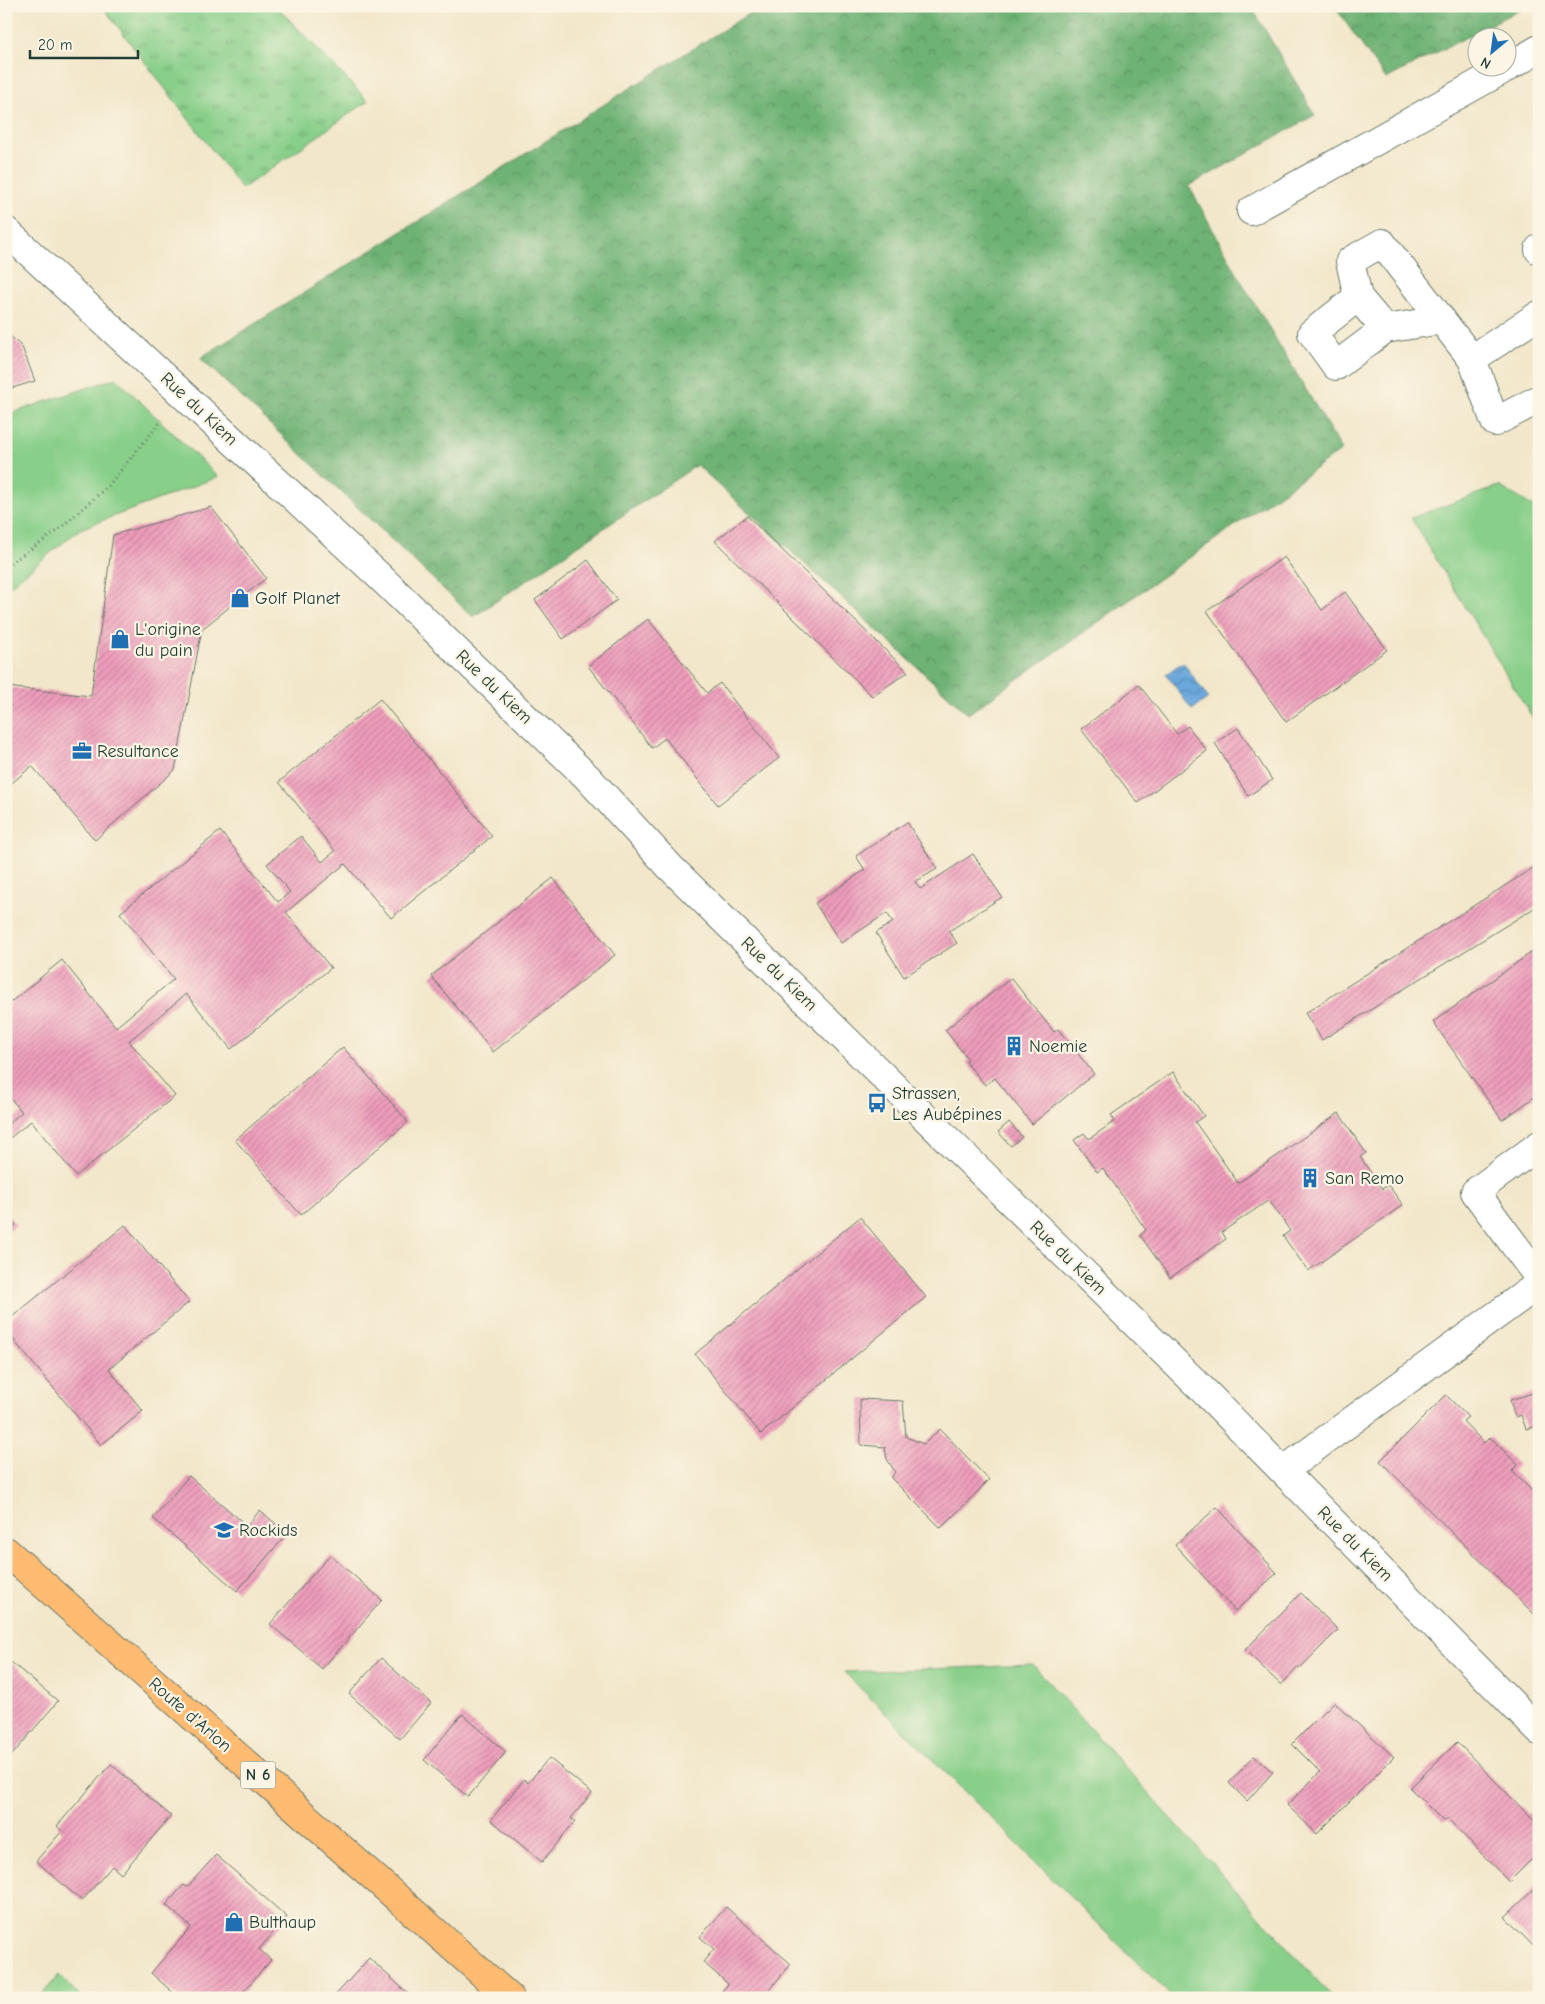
<svg xmlns="http://www.w3.org/2000/svg" width="1545" height="2004" font-family="'Comic Neue',sans-serif">
	<style>
		.grass { fill: #88cf89; stroke: #54865e }
		.forest { fill: url(#forest-crowns); stroke: #467854 }
		.park { fill: url(#park-tufts); stroke: #54865e }
		.water { fill: url(#water-waves); stroke: #457288 }
		.building { fill: url(#building-hatch) }
		.lines { fill: none; stroke-linecap: round; stroke-linejoin: round }
		.minor-casing { stroke: #697869; stroke-width: 30 }
		.major-casing { stroke: #697869; stroke-width: 30 }
		.path { stroke: #697869; stroke-width: 3; stroke-dasharray: 1 4; stroke-linecap: butt }
		.minor { stroke: #fff; stroke-width: 28 }
		.major { stroke: #ffbb71; stroke-width: 28 }
		.labels { text-anchor: middle; dominant-baseline: central; stroke-width: 4.5; stroke-linejoin: round; paint-order: stroke }
		.shield { fill: #fcf5e5; stroke: #617469; stroke-width: 1 }
		.shield-label { font-size: 16px; font-weight: bold; fill: #1f3d34 }
		.street-label { font-size: 18px; fill: #1f3d34; stroke: #fcf5e5 }
		.poi-label { font-size: 18px; fill: #1f3d34; stroke: #fcf5e5; text-anchor: start }
	</style>
	<defs>
		<pattern id="forest-crowns" width="20" height="18" patternUnits="userSpaceOnUse" patternTransform="scale(1.25)"><rect width="20" height="18" fill="#6eb275"/><path d="M2 6a3 3 0 1 1 6 0M12 15a3 3 0 1 1 6 0" fill="none" stroke="#5a9261"/></pattern>
		<pattern id="park-tufts" width="24" height="20" patternUnits="userSpaceOnUse" patternTransform="scale(1.25)"><rect width="24" height="20" fill="#88cf89"/><path d="M3 7l-1-3M5 7V3M7 7l1-3M15 17l-1-3M17 17v-4M19 17l1-3" fill="none" stroke="#6fa971"/></pattern>
		<pattern id="water-waves" width="16" height="10" patternUnits="userSpaceOnUse" patternTransform="scale(1.25)"><rect width="16" height="10" fill="#6ba7dc"/><path d="M0 5q4-4 8 0t8 0" fill="none" stroke="#5789b3"/></pattern>
		<pattern id="building-hatch" width="6" height="6" patternUnits="userSpaceOnUse" patternTransform="scale(1.25)"><rect width="6" height="6" fill="#ef9dbc"/><path d="M-1 1l2-2M0 6l6-6M5 7l2-2" fill="none" stroke="#c1819a"/></pattern>
	</defs>
	<rect width="100%" height="100%" fill="#fcf5e5"/>
	<filter id="ink" filterUnits="userSpaceOnUse"><feTurbulence type="fractalNoise" baseFrequency=".02" numOctaves="2"/><feDisplacementMap in="SourceGraphic" scale="10" xChannelSelector="R" yChannelSelector="G"/><feConvolveMatrix kernelMatrix="1 2 1 2 8 2 1 2 1" color-interpolation-filters="sRGB"/></filter>
	<filter id="wash" filterUnits="userSpaceOnUse"><feTurbulence type="fractalNoise" baseFrequency=".0096" numOctaves="4" result="noise"/><feDisplacementMap in="SourceGraphic" scale="20" xChannelSelector="R" yChannelSelector="G"/><feGaussianBlur stdDeviation="1.12" result="paint"/><feColorMatrix in="noise" values="0 0 0 0 0 0 0 0 0 0 0 0 0 0 0 0 0 1.4 0 .05"/><feComposite in="paint" operator="in"/></filter>
	<g filter="url(#wash)">
		<rect width="100%" height="100%" fill="#f2e7cb"/>
		<g class="grass">
			<path d="M116,378L218,477L80,529L6,589V415Z"/>
			<path d="M1499,486L1539,510V728L1411,518Z"/>
			<path d="M1033,1665L1333,1998H1173L844,1672Z"/>
			<path d="M59,1975L82,1998H39Z"/>
		</g>
		<g class="forest">
			<path d="M761,6H1251L1315,115L1189,186L1240,279L1342,450L968,714L697,465L473,617L200,358Z"/>
			<path d="M1334,6H1526L1386,79Z"/>
		</g>
		<path class="park" d="M102,6H276L368,101L242,189Z"/>
		<path class="water" d="M1183,662L1208,698L1192,710L1166,674Z"/>
		<g id="blocks">
			<g class="building">
				<path d="M6,332L22,347L35,381L6,390Z"/>
				<path d="M211,507L266,578L202,629L175,770L95,840L32,766L6,788V687L91,696L113,535Z"/>
				<path d="M747,516L908,672L872,696L715,541Z"/>
				<path d="M1284,557L1322,610L1345,592L1387,650L1286,722L1207,611Z"/>
				<path d="M588,560L617,600L563,639L535,600Z"/>
				<path d="M648,619L707,693L720,683L779,758L718,805L665,738L652,748L588,666Z"/>
				<path d="M1139,685L1177,734L1188,726L1207,751L1138,803L1081,729Z"/>
				<path d="M380,699L492,836L391,918L345,864L286,912L331,968L231,1049L186,994L129,1041L175,1096L76,1176L31,1121L6,1141V1122L8,1124L22,1112L6,1093V1006L62,960L116,1027L174,979L120,913L220,831L278,902L290,892L267,864L301,836L322,862L335,851L279,782Z"/>
				<path d="M1238,728L1272,780L1248,796L1215,743Z"/>
				<path d="M907,822L937,869L915,882L920,889L973,854L1002,897L949,931L957,943L904,977L876,933L893,922L887,913L841,943L815,903L865,870L856,856Z"/>
				<path d="M1539,864V905L1322,1040L1305,1013Z"/>
				<path d="M553,878L615,955L493,1052L431,976Z"/>
				<path d="M1539,947V1094L1502,1120L1433,1022Z"/>
				<path d="M1011,978L1054,1032L1058,1029L1094,1074L1032,1124L995,1078L985,1085L966,1062L968,1059L945,1030Z"/>
				<path d="M343,1047L408,1122L301,1215L235,1140Z"/>
				<path d="M1173,1072L1204,1116L1195,1122L1238,1183L1339,1113L1366,1153L1360,1157L1382,1189L1388,1185L1403,1205L1308,1271L1283,1236L1290,1231L1269,1200L1222,1232L1226,1239L1170,1278L1140,1235L1146,1230L1103,1168L1097,1172L1074,1140L1084,1133L1089,1139L1115,1121L1111,1115Z"/>
				<path d="M1009,1122L1022,1137L1011,1146L998,1132Z"/>
				<path d="M6,1213L16,1225L6,1233Z"/>
				<path d="M860,1217L926,1297L761,1434L695,1354Z"/>
				<path d="M125,1225L189,1302L109,1369L143,1411L101,1445L6,1331V1322Z"/>
				<path d="M1539,1391V1441H1538L1534,1427L1526,1429L1521,1415L1515,1417L1510,1400Z"/>
				<path d="M1446,1395L1468,1417L1463,1421L1484,1443L1490,1437L1518,1465L1512,1471L1535,1494L1539,1490V1619L1380,1461Z"/>
				<path d="M860,1399L903,1401L906,1437L924,1444L940,1429L989,1480L941,1528L891,1478L895,1472L887,1459L885,1447L861,1445Z"/>
				<path d="M189,1476L247,1526L260,1510L287,1534L237,1591L153,1518Z"/>
				<path d="M1217,1507L1277,1573L1235,1611L1175,1545Z"/>
				<path d="M330,1555L382,1600L322,1669L270,1624Z"/>
				<path d="M1301,1593L1338,1630L1299,1669L1298,1667L1281,1685L1245,1650Z"/>
				<path d="M6,1658L58,1701L6,1762Z"/>
				<path d="M381,1658L431,1703L400,1739L349,1694Z"/>
				<path d="M1334,1702L1394,1757L1317,1834L1287,1805L1320,1772L1292,1744Z"/>
				<path d="M462,1714L506,1752L468,1797L424,1760Z"/>
				<path d="M1457,1742L1539,1826V1852L1509,1882L1448,1819L1444,1822L1410,1788Z"/>
				<path d="M1254,1756L1273,1772L1247,1801L1229,1783Z"/>
				<path d="M549,1758L592,1793L571,1818L575,1821L542,1862L491,1820L524,1779L528,1783Z"/>
				<path d="M111,1764L171,1816L121,1874L112,1866L82,1901L36,1861L62,1831L57,1826Z"/>
				<path d="M216,1855L287,1917L259,1949L271,1960L238,1998H179L151,1973L191,1927L166,1905L184,1885L187,1887Z"/>
				<path d="M1539,1884V1952L1505,1917Z"/>
				<path d="M726,1907L791,1964L762,1998H716L728,1984L703,1962L714,1949L700,1937Z"/>
				<path d="M369,1958L413,1998H333Z"/>
			</g>
		</g>
	</g>
	<g filter="url(#ink)">
		<use href="#blocks" fill-opacity="0" stroke="#697869" stroke-width="1"/>
		<g class="lines">
			<defs>
				<g id="minor">
					<path d="M1508,67L1539,49"/>
					<path d="M1251,211L1506,68"/>
					<path d="M6,231L378,575L587,777L670,867L1208,1395L1539,1731"/>
					<path d="M1539,249V250"/>
					<path d="M1358,297L1312,333L1336,366L1385,329"/>
					<path d="M1442,320L1385,329L1358,297L1350,261L1382,243L1472,359L1495,422L1539,399"/>
					<path d="M1472,359L1539,315"/>
					<path d="M1539,1145L1475,1192L1539,1278"/>
					<path d="M1283,1471L1539,1284"/>
				</g>
				<path id="major" d="M6,1551L510,1998"/>
			</defs>
			<use href="#minor" class="minor-casing"/>
			<use href="#major" class="major-casing"/>
			<g class="path">
				<path d="M183,6L186,10L198,6"/>
				<path d="M6,566L56,532L108,486L162,420"/>
			</g>
			<use href="#minor" class="minor"/>
			<use href="#major" class="major"/>
		</g>
	</g>
	<defs>
		<symbol id="shop-bare" viewBox="-9 -9 18 18"><path d="M-5-2.5h2.3a2.7 3.5 0 0 1 5.4 0H5L5.5 6h-11ZM-1.5-2.5h3a1.5 2.3 0 0 0-3 0Z" fill="#1f6fb2" stroke="#fcf5e5" stroke-width="2.5" paint-order="stroke"/></symbol>
		<symbol id="office-bare" viewBox="-9 -9 18 18"><path d="M-6-3h4V-5.5h4V-3h4V5H-6ZM-1-4.5V-3h2v-1.5ZM-6 0V1H6V0Z" fill="#1f6fb2" stroke="#fcf5e5" stroke-width="2.5" paint-order="stroke"/></symbol>
		<symbol id="building-bare" viewBox="-9 -9 18 18"><path d="M-4-6H4V6H1V3H-1V6H-4ZM-2.5-4.3h1.7v1.8h-1.7ZM.8-4.3h1.7v1.8H.8ZM-2.5-1h1.7V.8h-1.7ZM.8-1h1.7V.8H.8Z" fill="#1f6fb2" stroke="#fcf5e5" stroke-width="2.5" paint-order="stroke"/></symbol>
		<symbol id="bus-bare" viewBox="-9 -9 18 18"><path d="M-5-6H5V4H4V6H2V4H-2V6H-4V4H-5ZM-3.5-4V0h7V-4ZM-3.5 1.2v1.5H-2V1.2ZM2 1.2v1.5H3.5V1.2Z" fill="#1f6fb2" stroke="#fcf5e5" stroke-width="2.5" paint-order="stroke"/></symbol>
		<symbol id="school-bare" viewBox="-9 -9 18 18"><path d="M0-5L7-2L0 1L-7-2ZM-4 1L0 2.5L4 1V4Q0 6-4 4Z" fill="#1f6fb2" stroke="#fcf5e5" stroke-width="2.5" paint-order="stroke"/></symbol>
	</defs>
	<g fill-rule="evenodd">
		<use href="#shop-bare" x="226" y="584" width="28" height="28"/>
		<use href="#shop-bare" x="106" y="625" width="28" height="28"/>
		<use href="#office-bare" x="68" y="737" width="28" height="28"/>
		<use href="#building-bare" x="1000" y="1032" width="28" height="28"/>
		<use href="#bus-bare" x="863" y="1089" width="28" height="28"/>
		<use href="#building-bare" x="1296" y="1164" width="28" height="28"/>
		<use href="#school-bare" x="210" y="1516" width="28" height="28"/>
		<use href="#shop-bare" x="220" y="1908" width="28" height="28"/>
	</g>
	<g class="labels">
		<rect class="shield" x="240.5" y="1761.5" width="35" height="27" rx="4"/>
		<g class="shield-label">
			<text x="258" y="1775">N 6</text>
		</g>
		<g class="street-label">
			<text transform="translate(199 409) rotate(43)">Rue du Kiem</text>
			<text transform="translate(494 687) rotate(44)">Rue du Kiem</text>
			<text transform="translate(779 974) rotate(44)">Rue du Kiem</text>
			<text transform="translate(1068 1258) rotate(44)">Rue du Kiem</text>
			<text transform="translate(1355 1544) rotate(45)">Rue du Kiem</text>
			<text transform="translate(190 1715) rotate(41)">Route d'Arlon</text>
		</g>
		<g class="poi-label">
			<text x="255" y="598">Golf Planet</text>
			<text x="135" y="629">L'origine<tspan x="135" dy="21">du pain</tspan></text>
			<text x="97" y="751">Resultance</text>
			<text x="1029" y="1046">Noemie</text>
			<text x="892" y="1093">Strassen,<tspan x="892" dy="21">Les Aubépines</tspan></text>
			<text x="1325" y="1178">San Remo</text>
			<text x="239" y="1530">Rockids</text>
			<text x="249" y="1922">Bulthaup</text>
		</g>
	</g>
	<rect width="1545" height="2004" fill="none" stroke="#fcf5e5" stroke-width="25"/>
	<g transform="translate(1492 52) rotate(209)"><circle r="24" fill="#fcf5e5" stroke="#a4ab9e"/>
	<path d="M0-4L9 19L0 12L-9 19Z" fill="#1f6fb2"/>
	<text y="-8" font-size="14" font-weight="bold" text-anchor="middle" fill="#1f3d34">N</text>
	</g>
	<path d="M30 50v8h108v-8" fill="none" stroke="#1f3d34" stroke-width="2.5"/>
	<text x="38" y="50" font-size="15" fill="#1f3d34" stroke="#fcf5e5" stroke-width="4" paint-order="stroke">20 m</text>
</svg>
